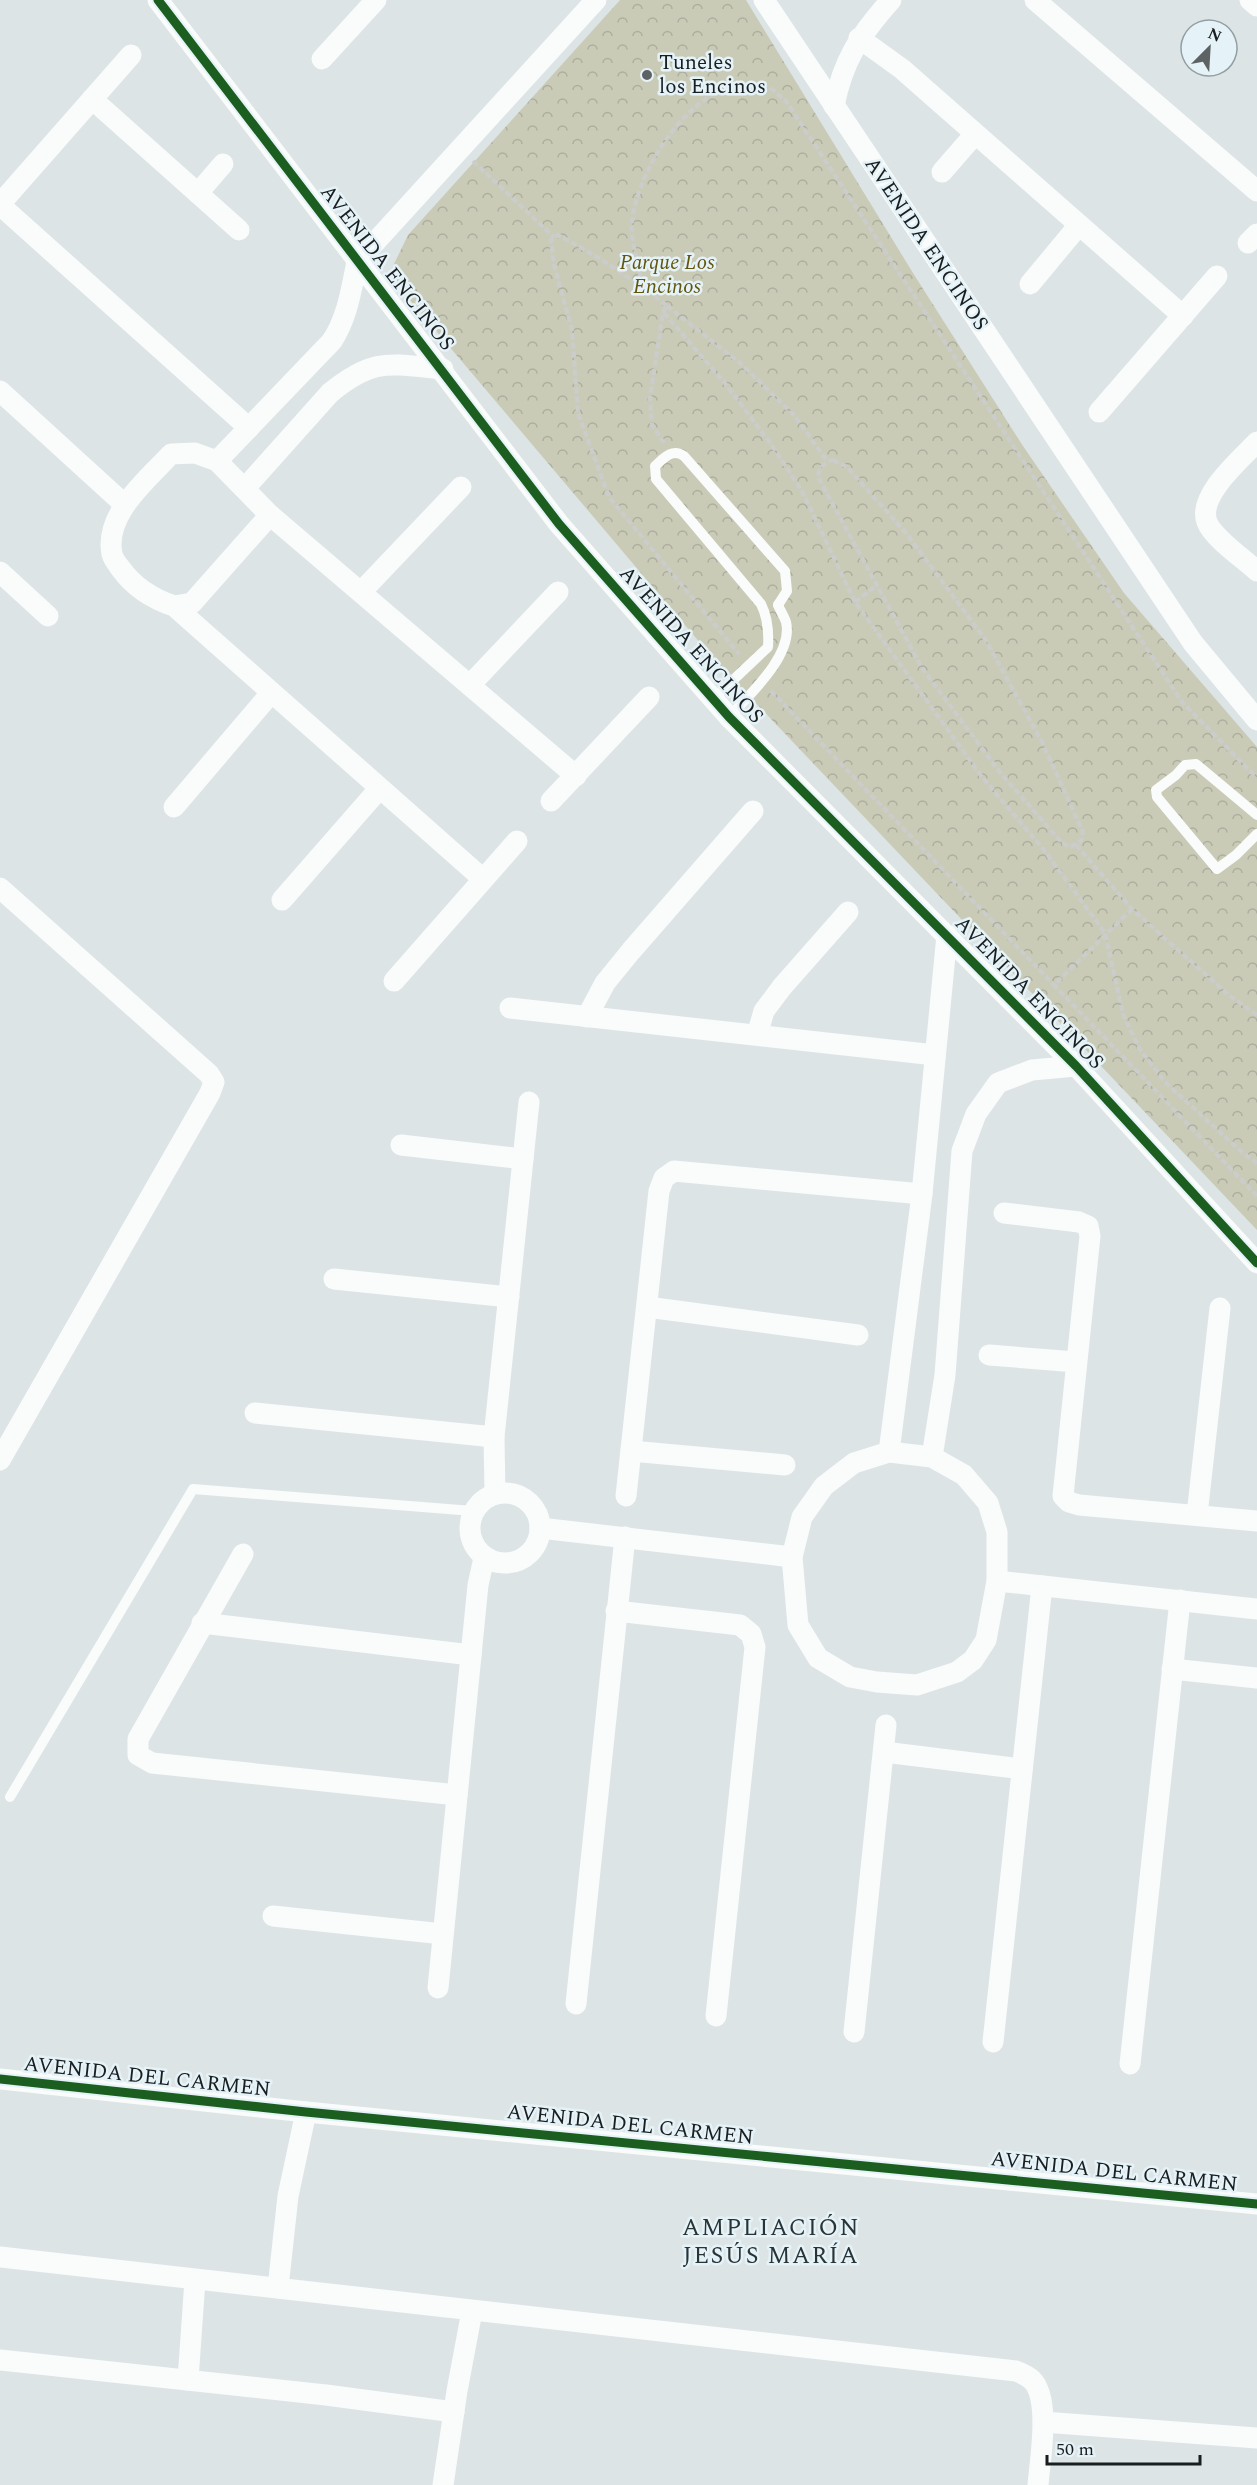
<svg xmlns="http://www.w3.org/2000/svg" width="1257" height="2485" font-family="Spectral,serif">
	<style>
		.park { fill: url(#park-crowns) }
		.lines { fill: none; stroke-linecap: round; stroke-linejoin: round }
		.path { stroke: #cbcdcd; stroke-width: 4; stroke-dasharray: 6 3; stroke-linecap: butt }
		.lane { stroke: #fafbfb; stroke-width: 10 }
		.street { stroke: #fafbfb; stroke-width: 21 }
		.cycleway-casing { stroke: #e5f3f8; stroke-width: 13 }
		.cycleway { stroke: #1b5e20; stroke-width: 9 }
		.poi-dot { fill: #5d6365; stroke: #e5f3f8; stroke-width: 2 }
		.labels { text-anchor: middle; dominant-baseline: central; stroke-width: 5; stroke-linejoin: round; paint-order: stroke }
		.poi-label { font-size: 21px; fill: #191e20; stroke: #e5f3f8; text-anchor: start }
		.street-label { font-size: 21px; fill: #191e20; stroke: #e5f3f8 }
		.park-label { font-size: 21px; font-style: italic; fill: #61550d; stroke: #e5f3f8 }
		.quarter-label { font-size: 24px; letter-spacing: 1.5px; fill: #293437; stroke: #e5f3f8 }
	</style>
	<defs>
		<pattern id="park-crowns" width="20" height="18" patternUnits="userSpaceOnUse" patternTransform="scale(1.5)"><rect width="20" height="18" fill="#cacbb7"/><path d="M2 6a3 3 0 1 1 6 0M12 15a3 3 0 1 1 6 0" fill="none" stroke="#adae9d"/></pattern>
	</defs>
	<rect width="100%" height="100%" fill="#dce4e6"/>
	<path class="park" d="M620,0H746L913,273L1023,446L1124,593L1257,747V1230L712,657L398,286L394,264L408,235Z"/>
	<g class="lines">
		<g class="path">
			<path d="M473,161L554,237"/>
			<path d="M642,285C639,267 630,239 632,222C637,167 701,66 767,87C774,89 780,97 786,101L1182,702L1257,778"/>
			<path d="M667,306L740,363L794,415L827,461"/>
			<path d="M664,313L724,382L771,444L802,491L855,602L982,777L1044,850L1105,933L1123,1014L1139,1048L1165,1082L1244,1154L1257,1163"/>
			<path d="M664,443L652,425L650,398L663,312L667,306C633,279 596,255 558,235L551,240L554,265L572,330L578,413L609,497L739,654"/>
			<path d="M833,460L847,467L906,533L985,639L1042,742L1083,832L1081,841L1070,847L1062,843L999,771L922,668L818,477C819,468 824,462 833,460Z"/>
			<path d="M855,602L877,585"/>
			<path d="M771,691L1054,985"/>
			<path d="M1076,845L1132,909L1230,996L1257,1015"/>
			<path d="M1132,909L1054,985L1257,1196"/>
		</g>
		<g class="lane">
			<path d="M713,699L768,647C769,631 768,618 761,604L656,479L655,466C664,458 672,448 684,456L785,571L787,591L778,605"/>
			<path d="M729,717C749,695 794,655 786,622C784,616 780,610 778,605"/>
			<path d="M1257,815L1196,764L1185,765L1176,775L1156,790L1157,797L1217,869L1236,855L1257,834"/>
			<path d="M10,1797L193,1489L473,1511"/>
		</g>
		<g class="street">
			<path d="M158,0L559,524L729,717L1076,1066L1257,1263"/>
			<path d="M764,0L1193,643L1257,720"/>
			<path d="M1035,0L1257,191"/>
			<path d="M1250,0L1257,6"/>
			<path d="M859,38L902,69L1183,316"/>
			<path d="M322,59L376,0"/>
			<path d="M92,99L239,230"/>
			<path d="M834,106C843,60 860,35 891,0"/>
			<path d="M942,172L975,134"/>
			<path d="M198,193L223,164"/>
			<path d="M0,204L131,55"/>
			<path d="M0,205L249,428"/>
			<path d="M1248,243L1257,234"/>
			<path d="M1030,284L1079,225"/>
			<path d="M0,391L125,505"/>
			<path d="M1099,412L1217,276"/>
			<path d="M1257,442C1241,459 1197,496 1207,522C1213,538 1244,559 1257,571"/>
			<path d="M217,461L332,341C348,316 351,290 357,262L596,0"/>
			<path d="M245,488L330,393C374,357 390,364 443,369"/>
			<path d="M0,572L48,616"/>
			<path d="M361,592L461,487"/>
			<path d="M174,606L192,603L270,515"/>
			<path d="M470,685L558,592"/>
			<path d="M551,801L649,697"/>
			<path d="M174,807L271,693"/>
			<path d="M483,879L174,606C153,599 134,587 121,569C118,565 113,559 112,554C104,514 147,480 171,454L195,453L217,461L270,515L576,776"/>
			<path d="M0,888L209,1074L214,1082L210,1093L0,1460"/>
			<path d="M282,900L379,789"/>
			<path d="M394,981L517,841"/>
			<path d="M510,1008L935,1055"/>
			<path d="M587,1017L605,983L631,951L753,811"/>
			<path d="M757,1035L764,1011L782,987L848,912"/>
			<path d="M401,1145L523,1159"/>
			<path d="M1004,1213L1079,1222L1088,1226L1090,1236L1063,1496L1069,1502L1079,1505L1257,1521"/>
			<path d="M334,1279L509,1297"/>
			<path d="M647,1307L858,1335"/>
			<path d="M989,1355L1076,1362"/>
			<path d="M255,1413L494,1437"/>
			<path d="M631,1451L785,1465"/>
			<path d="M889,1452L932,1457L964,1475L988,1503L997,1532V1581L986,1640L973,1660L957,1672L917,1685L877,1682L850,1677L818,1658L798,1625L792,1557L802,1517L824,1486L854,1463Z"/>
			<path d="M889,1452L922,1194L947,935"/>
			<path d="M932,1457L945,1375L962,1151L976,1114L998,1083L1032,1070L1076,1066"/>
			<circle cx="505" cy="1528" r="35"/>
			<path d="M495,1494L494,1437L529,1102"/>
			<path d="M626,1496L659,1191L664,1178L674,1171L922,1194"/>
			<path d="M1197,1515L1220,1308"/>
			<path d="M540,1528L792,1557"/>
			<path d="M243,1554L138,1739V1755L152,1763L457,1795"/>
			<path d="M997,1581L1257,1609"/>
			<path d="M616,1611L740,1625L751,1634L755,1647L716,2016"/>
			<path d="M202,1623L471,1655"/>
			<path d="M1172,1669L1257,1678"/>
			<path d="M884,1752L1022,1769"/>
			<path d="M273,1916L443,1934"/>
			<path d="M438,1988L478,1585L484,1558"/>
			<path d="M576,2004L625,1537"/>
			<path d="M854,2032L886,1725"/>
			<path d="M993,2042L1042,1586"/>
			<path d="M1130,2064L1180,1600"/>
			<path d="M0,2079L306,2112L1257,2204"/>
			<path d="M0,2257L1016,2371C1021,2373 1028,2376 1032,2380C1051,2399 1040,2460 1038,2485"/>
			<path d="M278,2288L288,2196L306,2112"/>
			<path d="M0,2360L326,2395L454,2412"/>
			<path d="M188,2380L195,2280"/>
			<path d="M1043,2422L1257,2438"/>
			<path d="M443,2485L457,2391L472,2311"/>
		</g>
		<defs>
			<g id="cycleway">
				<path d="M158,0L559,524L729,717L1076,1066L1257,1263"/>
				<path d="M0,2079L306,2112L1257,2204"/>
			</g>
		</defs>
		<use href="#cycleway" class="cycleway-casing"/>
		<use href="#cycleway" class="cycleway"/>
	</g>
	<circle class="poi-dot" cx="647" cy="75" r="6"/>
	<g class="labels">
		<g class="poi-label">
			<text x="659" y="63">Tuneles<tspan x="659" dy="24">los Encinos</tspan></text>
		</g>
		<g class="street-label">
			<text transform="translate(926 244) rotate(56)">AVENIDA ENCINOS</text>
			<text transform="translate(387 268) rotate(52)">AVENIDA ENCINOS</text>
			<text transform="translate(691 645) rotate(48)">AVENIDA ENCINOS</text>
			<text transform="translate(1029 993) rotate(46)">AVENIDA ENCINOS</text>
			<text transform="translate(147 2077) rotate(6)">AVENIDA DEL CARMEN</text>
			<text transform="translate(630 2125) rotate(6)">AVENIDA DEL CARMEN</text>
			<text transform="translate(1114 2172) rotate(6)">AVENIDA DEL CARMEN</text>
		</g>
		<g class="park-label">
			<text x="667" y="263">Parque Los<tspan x="667" dy="24">Encinos</tspan></text>
		</g>
		<g class="quarter-label">
			<text x="771" y="2228">AMPLIACIÓN<tspan x="771" dy="28">JESÚS MARÍA</tspan></text>
		</g>
	</g>
	<g transform="translate(1209 48) rotate(24)"><circle r="28" fill="#e5f3f8" stroke="#939ea2" stroke-width="1.5"/>
	<path d="M0-4.5L10 22L0 15L-10 22Z" fill="#5d6365"/>
	<text y="-9" font-size="16" font-weight="bold" text-anchor="middle" fill="#191e20">N</text>
	</g>
	<path d="M1047 2455v9h153v-9" fill="none" stroke="#191e20" stroke-width="3"/>
	<text x="1056" y="2455" font-size="18" fill="#191e20" stroke="#e5f3f8" stroke-width="4.5" paint-order="stroke">50 m</text>
</svg>
